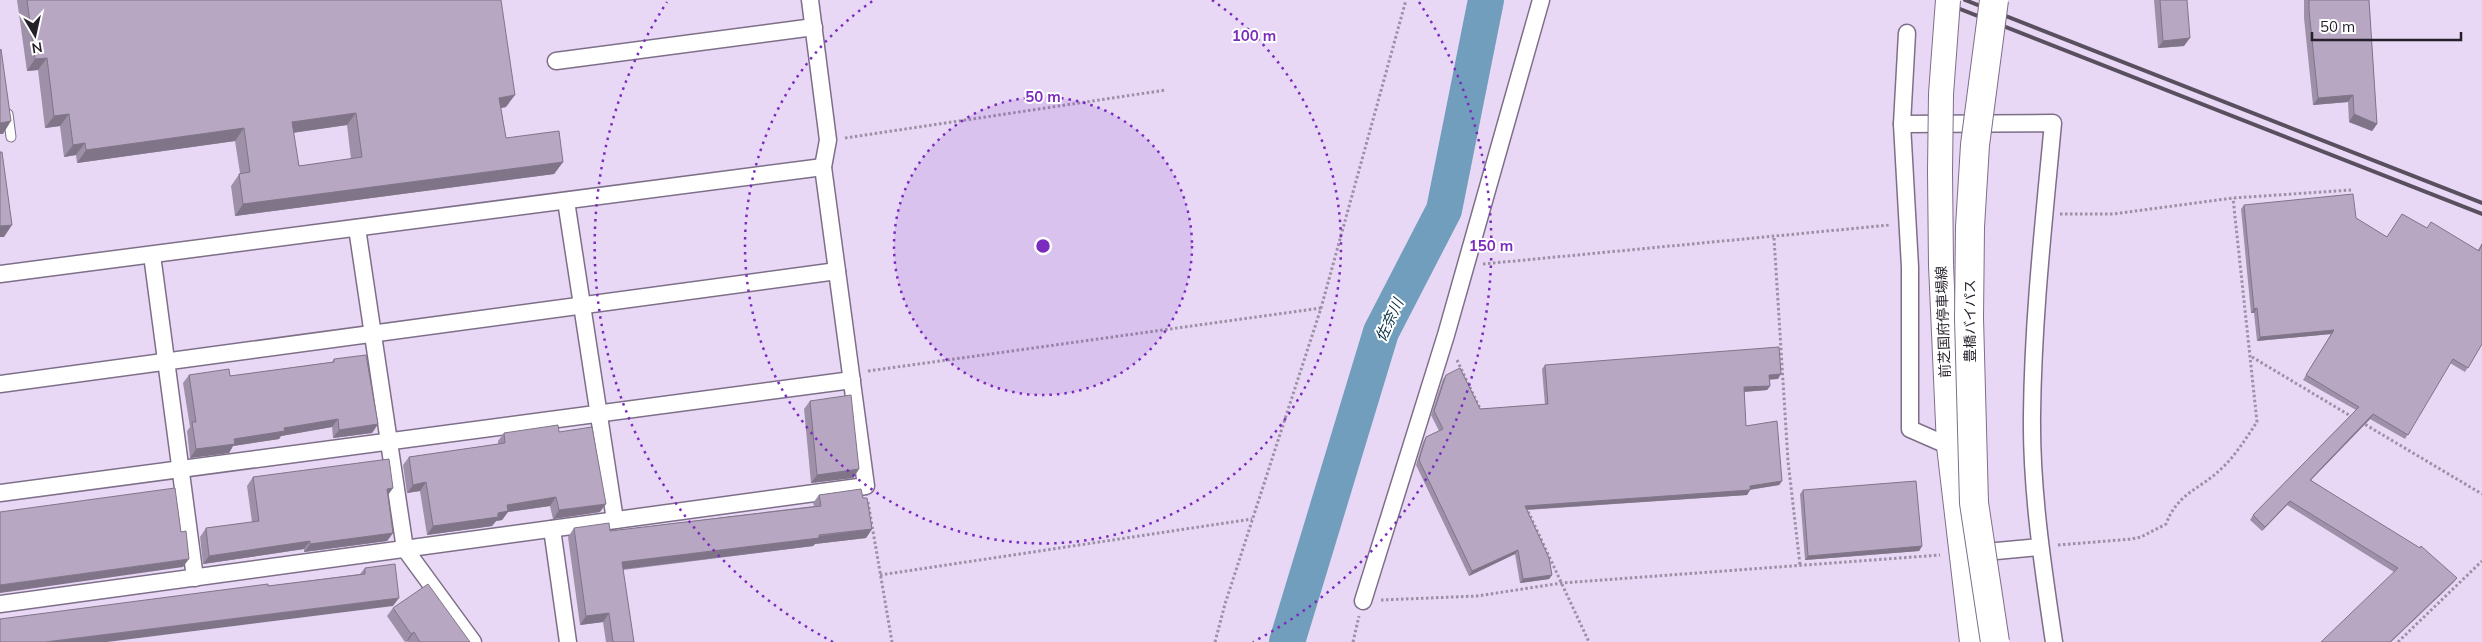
<svg xmlns="http://www.w3.org/2000/svg" width="2482" height="642" font-family="Mulish,'Noto Sans JP',sans-serif">
	<style>
		.lines { fill: none; stroke-linecap: round; stroke-linejoin: round }
		.river { stroke: #719ebd; stroke-width: 36 }
		.lane-casing { stroke: #7e6f89; stroke-width: 11 }
		.street-casing { stroke: #7e6f89; stroke-width: 19 }
		.secondary-casing { stroke: #7e6f89; stroke-width: 26 }
		.path { stroke: #9c90a6; stroke-width: 3; stroke-dasharray: 2.5 2.5; stroke-linecap: butt }
		.lane { stroke: #fff; stroke-width: 9 }
		.street { stroke: #fff; stroke-width: 16 }
		.secondary { stroke: #fff; stroke-width: 24 }
		.rail { stroke: #584f5f; stroke-width: 4 }
		.secondary-bridge-casing { stroke: #7e6f89; stroke-width: 26; stroke-linecap: butt }
		.highway-bridge-casing { stroke: #7e6f89; stroke-width: 30; stroke-linecap: butt }
		.secondary-bridge { stroke: #fff; stroke-width: 24 }
		.highway-bridge { stroke: #fff; stroke-width: 28 }
		.wall { fill: #9d90a8; fill-rule: evenodd }
		.shaded-wall { fill: #807588 }
		.building { fill: #b7a7c3; stroke: #807588; fill-rule: evenodd }
		.ring { fill: none; stroke: #7b2cbf; stroke-width: 2.5; stroke-dasharray: 2.5 5 }
		.labels { text-anchor: middle; dominant-baseline: central; stroke-width: 4; stroke-linejoin: round; paint-order: stroke }
		.street-label { font-size: 14px; fill: #251f2a; stroke: #fff }
		.water-label { font-size: 15px; font-style: italic; fill: #093046; stroke: #fff }
		.centre { fill: #7b2cbf; stroke: #fff; stroke-width: 2.5 }
		.ring-label { font-size: 15px; text-anchor: middle; font-weight: bold; fill: #7b2cbf; stroke: #fff; stroke-width: 4; stroke-linejoin: round; paint-order: stroke }
	</style>
	<rect width="100%" height="100%" fill="#e8d8f5"/>
	<g class="lines">
		<path class="river" d="M1287,642L1381,332L1444,210L1486,0"/>
		<defs>
			<path id="lane" d="M8,114L11,137"/>
			<g id="street">
				<path d="M556,61L814,27"/>
				<path d="M1902,124L1907,33"/>
				<path d="M566,201L615,520"/>
				<path d="M357,228L405,549L473,642"/>
				<path d="M152,255L195,578"/>
				<path d="M0,274L823,167"/>
				<path d="M0,384L837,271"/>
				<path d="M1949,446L1910,429V267L1902,124L2053,123C2044,220 2033,317 2032,415C2031,490 2043,568 2054,642"/>
				<path d="M0,493L852,380"/>
				<path d="M552,529L568,642"/>
				<path d="M1975,553L2040,547"/>
				<path d="M1363,601L1446,335L1541,0"/>
				<path d="M0,604L866,486L823,167L828,140L810,0"/>
			</g>
			<path id="secondary" d="M1940,171L1941,265L1949,446L1972,642"/>
		</defs>
		<use href="#lane" class="lane-casing"/>
		<use href="#street" class="street-casing"/>
		<use href="#secondary" class="secondary-casing"/>
		<g class="path">
			<path d="M845,138L1166,90"/>
			<path d="M2060,214H2113L2233,198L2351,190"/>
			<path d="M1774,238L1788,461L1800,565"/>
			<path d="M1483,264L1890,225"/>
			<path d="M2252,357L2354,418"/>
			<path d="M1457,360L1482,413"/>
			<path d="M868,371L1321,308"/>
			<path d="M2361,422L2482,494"/>
			<path d="M868,502L892,642"/>
			<path d="M1526,507L1589,642"/>
			<path d="M2058,545L2132,539L2141,537L2166,524C2178,492 2200,490 2222,468C2236,455 2246,438 2257,422L2233,198"/>
			<path d="M880,575L1252,519"/>
			<path d="M1381,600L1477,596L1562,583L1940,555"/>
			<path d="M1215,642L1225,604L1321,308L1406,0"/>
			<path d="M1353,642L1359,616"/>
			<path d="M2398,642L2482,561"/>
		</g>
		<use href="#lane" class="lane"/>
		<use href="#street" class="street"/>
		<use href="#secondary" class="secondary"/>
		<g class="rail">
			<path d="M1937,0L2482,214"/>
			<path d="M1965,0L2482,203"/>
		</g>
		<defs>
			<path id="secondary-bridge" d="M1940,171L1941,94L1948,0"/>
			<path id="highway-bridge" d="M1994,0L1975,145L1970,227L1969,318L1974,503L1995,642"/>
		</defs>
		<use href="#secondary-bridge" class="secondary-bridge-casing"/>
		<use href="#highway-bridge" class="highway-bridge-casing"/>
		<use href="#secondary-bridge" class="secondary-bridge"/>
		<use href="#highway-bridge" class="highway-bridge"/>
	</g>
	<g class="wall">
		<path d="M17,0H501L506,107L501,108L506,138L563,162L554,174L235,216L231,186L240,173L235,141L77,163L76,155L64,157L60,126L45,128L38,70L27,71ZM347,125L351,159L299,166L293,133Z"/>
		<path d="M2154,0H2187L2184,46L2158,48Z"/>
		<path d="M2304,0H2369L2377,124L2372,131L2349,122L2348,102L2313,105L2304,18Z"/>
		<path d="M2244,205L2356,218L2387,237L2402,214L2427,228L2478,250L2482,243V344L2465,372L2450,363L2405,439L2370,419L2311,480L2454,582L2394,572L2287,505L2262,531L2250,520L2253,515L2356,410L2303,380L2331,334L2257,341L2254,313H2251L2241,209Z"/>
		<path d="M334,359L378,424L372,433L333,438L332,427L281,436L279,439L233,446L229,453L190,458L187,431L190,427L183,383L189,375L230,376L332,362Z"/>
		<path d="M1545,365L1778,379H1769L1770,386L1767,390L1744,392L1746,426L1782,481L1779,485L1750,490L1747,495L1527,510L1552,575L1549,579L1520,583L1515,554L1469,576L1416,465L1423,442L1426,437L1439,431L1431,415L1443,379L1446,375L1480,409L1545,405L1542,369Z"/>
		<path d="M810,401L859,469L853,478L811,483L804,409Z"/>
		<path d="M559,432L600,512L553,519L550,506L508,512L502,520L496,521L492,526L427,535L420,491L407,493L403,465L409,457L498,444V441L504,433Z"/>
		<path d="M253,477L393,488L388,495L393,533L387,541L304,552V549L203,564L200,537L206,528L252,522L247,486Z"/>
		<path d="M1803,490L1922,546L1919,551L1805,560L1800,494Z"/>
		<path d="M819,495L863,498L872,529L866,538L815,544L813,546L623,570L634,642H606L603,622L580,625L568,537L574,528L610,531L814,506L813,503Z"/>
		<path d="M365,568L393,606L268,586L360,574Z"/>
		<path d="M393,608L470,642H408V641L405,642L387,616Z"/>
	</g>
	<g class="shaded-wall">
		<path d="M2190,38L2184,46L2158,48L2163,41Z"/>
		<path d="M47,58L38,70L27,71L35,59Z"/>
		<path d="M515,95L506,107L490,110L499,98Z"/>
		<path d="M2353,95L2348,102L2313,105L2318,98Z"/>
		<path d="M356,113L347,125L283,134L292,122Z"/>
		<path d="M69,114L60,126L45,128L54,116Z"/>
		<path d="M2354,114L2377,124L2372,131L2349,122Z"/>
		<path d="M11,121L3,134H0V123Z"/>
		<path d="M244,128L235,141L77,163L86,150Z"/>
		<path d="M85,143L76,155L64,157L73,145Z"/>
		<path d="M563,162L554,174L235,216L243,204Z"/>
		<path d="M12,225L4,237H0V226Z"/>
		<path d="M2257,308L2254,313H2251L2254,309Z"/>
		<path d="M2334,330L2331,334L2257,341L2260,337Z"/>
		<path d="M1781,374L1778,379L1766,380L1769,375Z"/>
		<path d="M1770,386L1767,390L1741,392L1744,387Z"/>
		<path d="M2373,414L2370,419L2307,484L2310,480Z"/>
		<path d="M338,419L332,427L281,436L279,439L233,446L229,453L190,458L196,449L234,439L284,428Z"/>
		<path d="M378,424L372,433L333,438L339,430Z"/>
		<path d="M859,469L853,478L811,483L817,475Z"/>
		<path d="M1782,481L1779,485L1747,490L1750,486Z"/>
		<path d="M426,482L420,491L407,493L413,485Z"/>
		<path d="M393,488L387,496V489Z"/>
		<path d="M1750,490L1747,495L1522,510L1525,506Z"/>
		<path d="M556,497L550,506L508,512L502,520L496,521L492,526L427,535L433,526L498,513L507,505Z"/>
		<path d="M2290,501L2287,505L2262,531L2265,527Z"/>
		<path d="M606,504L600,512L553,519L559,510Z"/>
		<path d="M872,529L866,538L815,544L813,546L616,570L622,562Z"/>
		<path d="M393,533L387,541L304,552L310,544Z"/>
		<path d="M310,541L304,549L203,564L209,556Z"/>
		<path d="M1922,546L1919,551L1805,560L1808,556Z"/>
		<path d="M1518,550L1515,554L1469,576L1472,571Z"/>
		<path d="M189,559L183,567L0,593V585Z"/>
		<path d="M1552,575L1549,579L1520,583L1523,579Z"/>
		<path d="M2457,578L2454,582L2391,642H2390Z"/>
		<path d="M399,598L393,606L107,642H45Z"/>
		<path d="M609,613L603,622L580,625L586,616Z"/>
		<path d="M414,632L408,641L406,642L411,634Z"/>
	</g>
	<g class="building">
		<path d="M27,0H501L515,95L499,98L506,138L559,131L563,162L243,204L239,174L250,172L244,128L86,150L85,143L73,145L69,114L54,116L47,58L35,59ZM356,113L362,157L299,166L292,122Z"/>
		<path d="M2160,0H2187L2190,38L2163,41Z"/>
		<path d="M2309,0H2369L2377,124L2354,114L2353,95L2318,98L2309,10Z"/>
		<path d="M1,49L11,121L0,123V50Z"/>
		<path d="M0,152H2L12,225L0,226Z"/>
		<path d="M2353,194L2356,218L2387,237L2402,214L2427,228L2431,222L2479,251L2482,244V344L2468,368L2453,359L2408,435L2373,414L2310,480L2420,548L2421,546L2457,578L2390,642H2321L2398,568L2290,501L2265,527L2253,515L2359,407L2306,375L2334,330L2260,337L2257,308L2254,309L2244,205Z"/>
		<path d="M1779,347L1781,374L1769,375L1770,386L1744,387L1746,426L1777,421L1782,481L1750,486V490L1525,506L1549,558L1552,575L1523,579L1518,550L1472,571L1419,460L1426,437L1443,429L1434,411L1446,375L1460,368L1480,409L1548,404L1545,365Z"/>
		<path d="M366,355L378,424L339,430L338,419L284,428L285,431L234,439L235,444L196,449L192,422H196L189,375L229,369L230,376L334,362V359Z"/>
		<path d="M851,395L859,469L817,475L810,401Z"/>
		<path d="M558,425L559,432L592,427L606,504L559,510L556,497L507,505L508,511L498,513V517L433,526L426,482L413,485L409,457L505,443L504,433Z"/>
		<path d="M389,459L393,488L387,489L393,533L310,544V541L209,556L206,528L259,521L253,477Z"/>
		<path d="M1916,481L1922,546L1808,556L1803,490Z"/>
		<path d="M175,488L181,532L186,531L189,559L0,585V512Z"/>
		<path d="M861,489L863,498H867L872,529L819,535V538L622,562L634,642H613L609,613L586,616L574,528L609,523L610,531L821,506L819,495Z"/>
		<path d="M395,564L399,598L45,642H0V619L268,584V586L365,574V568Z"/>
		<path d="M428,584L470,642H420L414,632L411,634L393,608Z"/>
	</g>
	<circle cx="1043" cy="246" r="149" fill="#7b2cbf" fill-opacity=".12"/>
	<g class="ring">
		<circle cx="1043" cy="246" r="149"/>
		<path d="M1212 0A298 298 0 1 1 874 0"/>
		<path d="M833 642A448 448 0 0 1 667 2M1419 2A448 448 0 0 1 1253 642"/>
	</g>
	<g class="labels">
		<g class="street-label">
			<text transform="translate(1970 321) rotate(-90)">豊橋バイパス</text>
			<text transform="translate(1943 322) rotate(-92)">前芝国府停車場線</text>
		</g>
		<g class="water-label">
			<text transform="translate(1389 320) rotate(-65)">佐奈川</text>
		</g>
	</g>
	<circle cx="1043" cy="246" r="8" class="centre"/>
	<g class="ring-label">
		<text x="1254" y="41">100 m</text>
		<text x="1043" y="102">50 m</text>
		<text x="1491" y="251">150 m</text>
	</g>
	<g transform="translate(35 35) rotate(171)" stroke="#ffffff" stroke-width="4" paint-order="stroke">
	<path d="M0-4L9 19L0 12L-9 19Z" fill="#251f2a"/>
	<text y="-8" font-size="14" font-weight="bold" text-anchor="middle" fill="#251f2a">N</text>
	</g>
	<path d="M2312 32v8h149v-8" fill="none" stroke="#251f2a" stroke-width="2.5"/>
	<text x="2320" y="32" font-size="15" fill="#251f2a" stroke="#ffffff" stroke-width="4" paint-order="stroke">50 m</text>
</svg>
